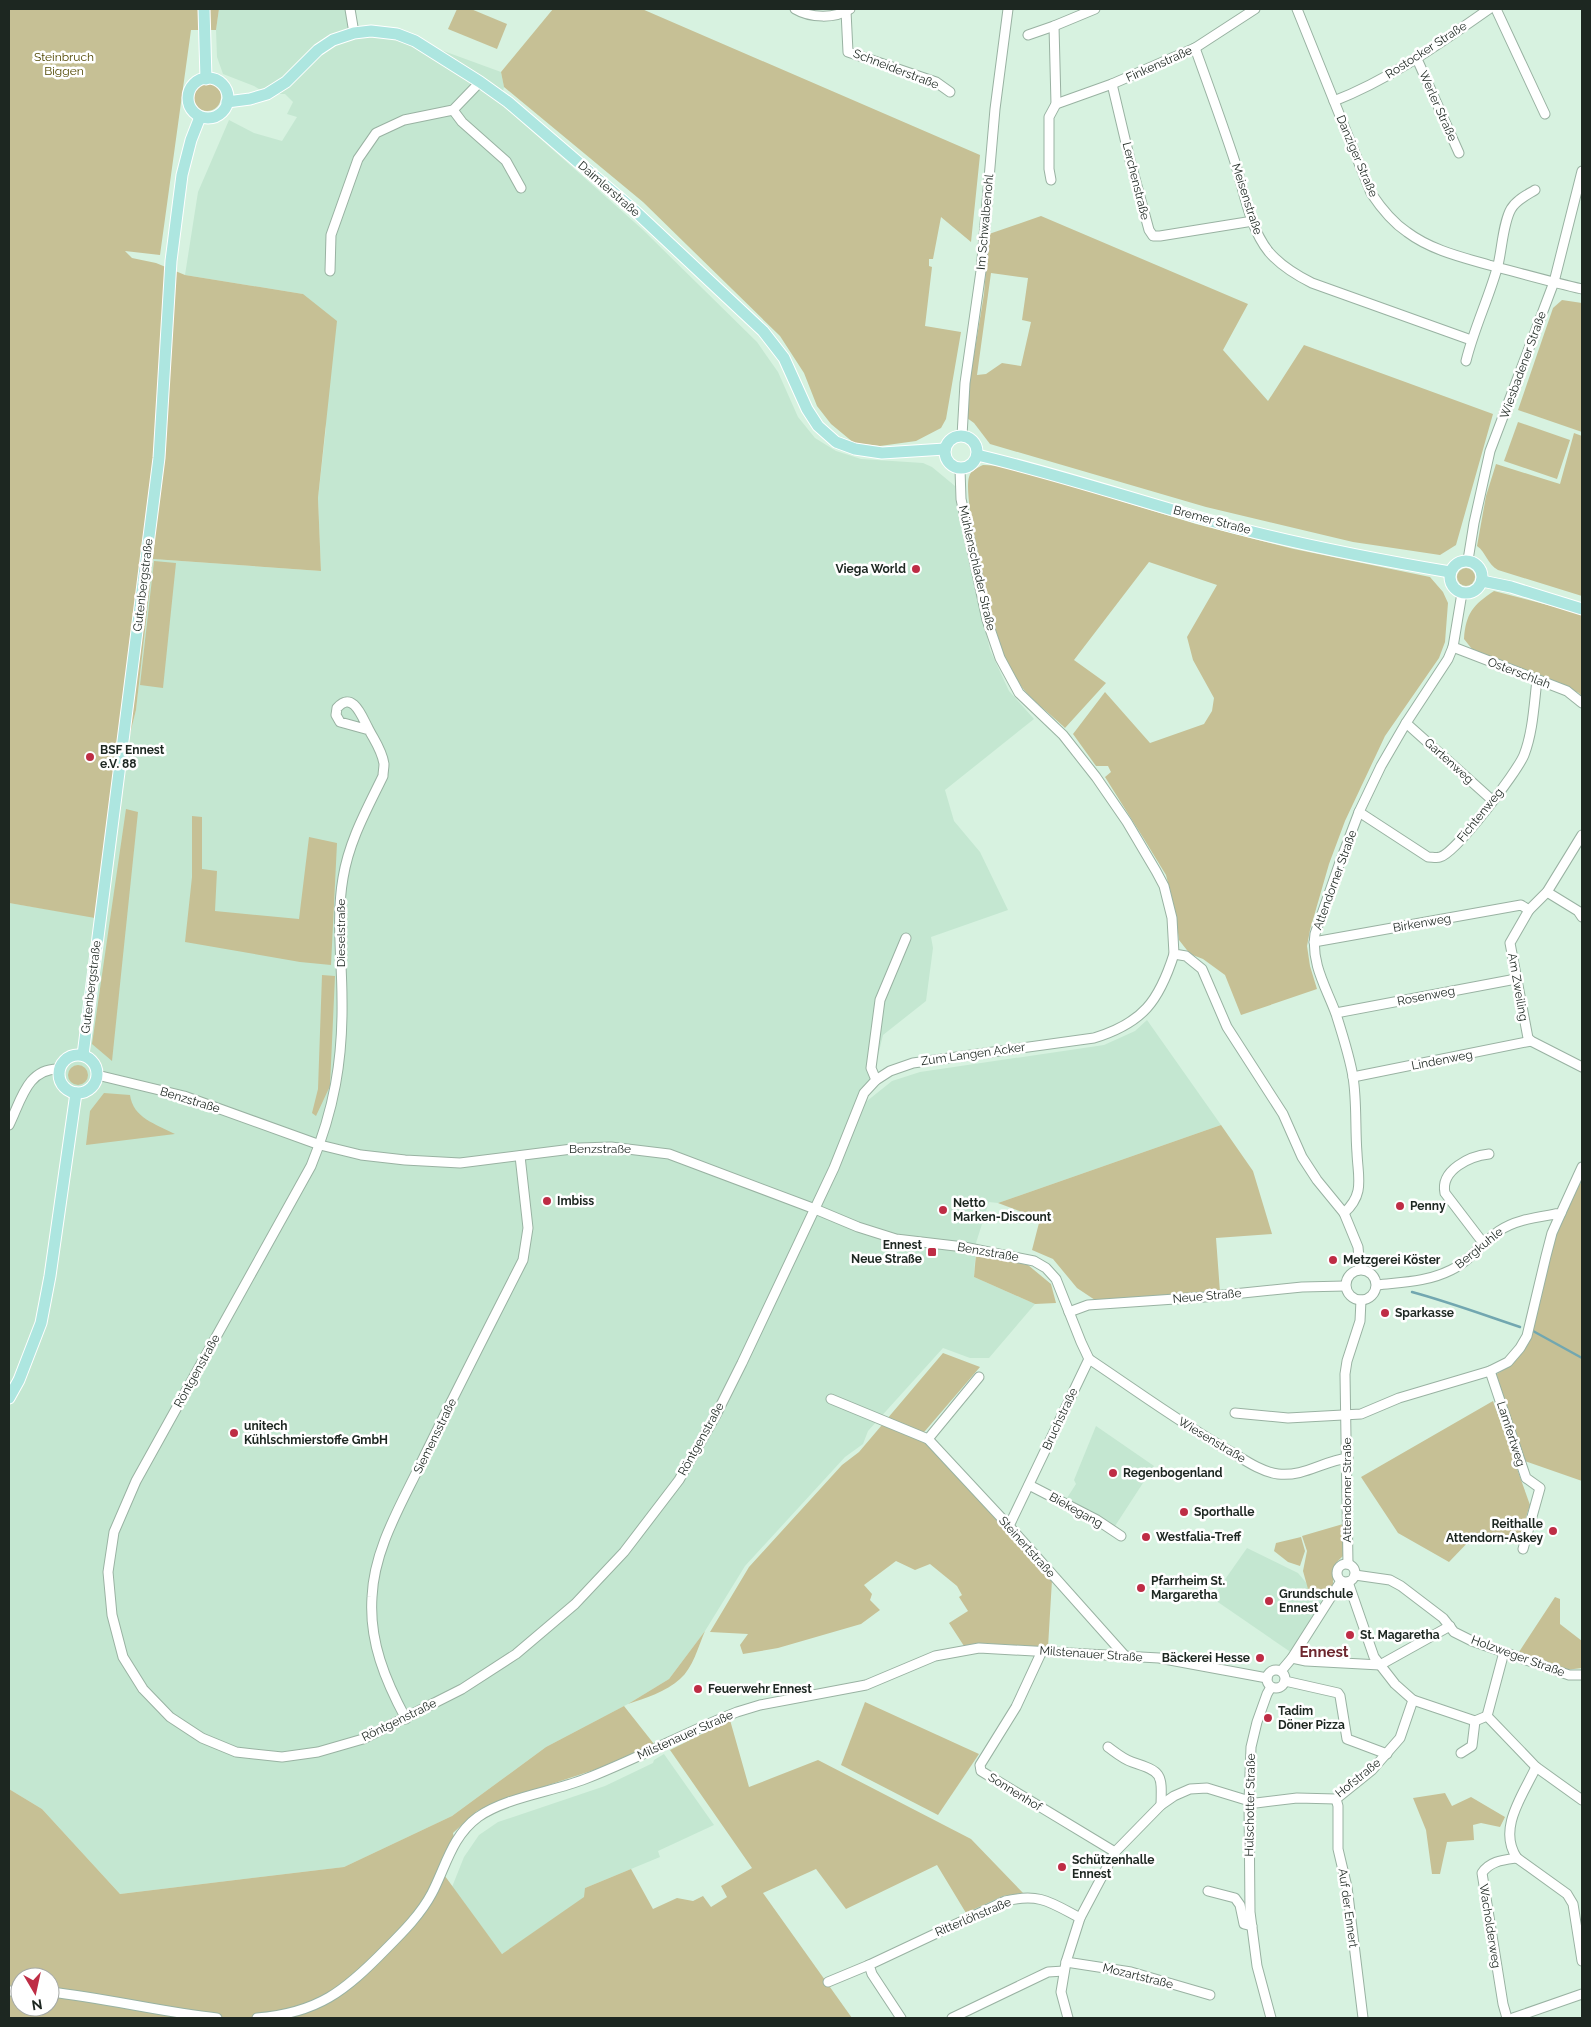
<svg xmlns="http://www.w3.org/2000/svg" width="1591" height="2027" font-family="Raleway,sans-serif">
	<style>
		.built { fill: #c4e7d1 }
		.green { fill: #c6c095; fill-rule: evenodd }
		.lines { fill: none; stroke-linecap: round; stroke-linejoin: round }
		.stream { stroke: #72a7b0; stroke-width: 2.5 }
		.minor-casing { stroke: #99b2a2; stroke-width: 11 }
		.major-casing { stroke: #fff; stroke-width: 13 }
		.minor { stroke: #fff; stroke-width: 9 }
		.major { stroke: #ade6e0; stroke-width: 11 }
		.poi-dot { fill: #be2d45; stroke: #fff; stroke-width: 2 }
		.labels { text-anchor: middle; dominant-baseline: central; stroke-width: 5; stroke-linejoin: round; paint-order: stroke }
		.street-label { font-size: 12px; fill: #1d2721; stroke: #fff }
		.park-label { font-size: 12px; fill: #504700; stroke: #fff }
		.poi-label { font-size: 12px; font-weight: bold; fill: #1d2721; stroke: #fff; text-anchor: start }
		.quarter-label { font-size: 15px; font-weight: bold; fill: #6d272e; stroke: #fff }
	</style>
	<rect width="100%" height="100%" fill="#d7f2e0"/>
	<g class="built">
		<path d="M219,9H350L354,33L397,34L501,72L504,87L500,103L642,229L757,342L778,372L798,417L815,438L836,451L861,459L923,463L932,467L955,486L956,502L990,650L1009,691L1034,719L945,790L954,821L980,852L1008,910L931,937L933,948L926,1001L883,1035L867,1101L892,1081L920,1072L1104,1045L1135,1031L1147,1020L1221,1125L998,1203L989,1202L976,1243L974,1277L1035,1304L989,1358H970L943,1348L868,1431L863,1444L845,1457L745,1566L705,1631L669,1679L628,1704L546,1747L452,1816L344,1867L120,1894L42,1809L9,1789V903L95,917L116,790L136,710L153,559L321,571L318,498L326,428L303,294L185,275L198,192L229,120L254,133L282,141L297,117L287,114L293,102L285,94H267L254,86L223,74L217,57L216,30Z"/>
		<path d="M1096,1426L1154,1466L1115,1526L1067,1498L1076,1484L1074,1480Z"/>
		<path d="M1247,1548L1298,1573L1324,1604L1292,1653L1212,1598Z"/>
		<path d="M664,1754L714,1825L658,1851L660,1857L585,1888V1897L502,1954L452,1887L464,1857L479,1835L498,1822L605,1786L653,1763L654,1760Z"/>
	</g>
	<g class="green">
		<path d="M9,9H219L216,30H191L160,255L125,251L132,258L156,263L185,275L303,294L337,321L318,498L321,571L153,559L136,710L116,790L95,918L9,903Z"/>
		<path d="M457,9H471L507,24L497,49L448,29Z"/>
		<path d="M553,9H642L980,155L971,242L941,217L933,259H929V266L932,267L925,326L961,332L946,419L941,428L916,441L880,446L854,443L831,424L817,406L804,373L780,336L643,202L504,87L501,72Z"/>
		<circle cx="207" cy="97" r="14"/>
		<path d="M1041,216L1248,304L1223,350L1268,401L1304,345L1493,414L1456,545L1440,555L1353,542L1206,507L990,444L974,423L967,418L969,386L984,294L989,234ZM991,273L1028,278L1022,320L1031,322L1021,366L1002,363L986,374L977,375Z"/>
		<path d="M1562,300L1582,303V432L1518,410L1553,308Z"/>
		<path d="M1518,422L1570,440L1557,479L1504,461Z"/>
		<path d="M1574,433L1582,436V596L1498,570C1487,564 1486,552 1477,546L1486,496L1496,464L1560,484Z"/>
		<path d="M983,465L1007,466L1196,524L1294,549L1430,577L1443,592L1448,603L1445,642L1439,658L1385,736L1345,821L1329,864L1310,930L1307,946L1310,966L1317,989L1241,1015L1225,975L1203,959L1190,954L1179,940L1175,910L1166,875L1144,839L1105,777L1111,772L1108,766H1096L1073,734L1105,692L1150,743L1204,724L1212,711L1214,698L1193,660L1187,637L1217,585L1149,562L1074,660L1106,683L1065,728C1054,717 1029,698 1021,686C1015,676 1009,666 1004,656C994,630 962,500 969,477C971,470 977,468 983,465Z"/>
		<path d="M154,561L176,563L163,688L140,685Z"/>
		<circle cx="1466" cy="577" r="9"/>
		<path d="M1494,591L1582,614V697L1579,693L1472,649L1464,639C1466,613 1473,605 1494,591Z"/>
		<path d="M126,809L138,812L112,1061L92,1044Z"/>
		<path d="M192,816L202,817V869L217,871L215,911L299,919L309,837L337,843L331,965L300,962L185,942L192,877Z"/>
		<path d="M322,975L335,976L330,1086L316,1116L312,1113L318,1089Z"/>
		<circle cx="78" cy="1075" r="10"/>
		<path d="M104,1093L130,1095C133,1118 156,1124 175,1134L86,1145L90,1111Z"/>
		<path d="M1221,1125L1253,1171L1272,1234L1216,1238L1220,1292L1095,1300L1077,1288L1053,1259L1032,1250L1040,1219L998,1203Z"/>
		<path d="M1576,1181L1582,1184V1481L1522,1460L1495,1375L1510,1366L1529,1343L1552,1239Z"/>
		<path d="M976,1254L1028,1265L1051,1284L1056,1303L1035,1304L974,1277Z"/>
		<path d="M943,1353L980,1367L919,1438L927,1444L1052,1580L1048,1647L978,1643L964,1646L949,1623L968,1611L959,1597L962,1595L957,1586L930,1564L915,1570L896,1561L864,1585L872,1594L870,1600L880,1610L861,1624L778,1648L743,1654L740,1645L748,1634L710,1632L749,1567L842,1465L859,1452Z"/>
		<path d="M1493,1401L1530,1505L1519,1538L1473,1537L1449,1562L1398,1533L1361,1477Z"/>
		<path d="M1343,1524V1556C1331,1567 1334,1568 1333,1583C1333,1589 1329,1597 1326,1603L1308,1589L1303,1571L1307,1551L1302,1536Z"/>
		<path d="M1301,1537L1305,1551L1300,1566L1288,1562L1274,1551L1276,1543Z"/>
		<path d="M1555,1597L1560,1599V1624L1582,1641V1668L1566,1670L1519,1652Z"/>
		<path d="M705,1631C698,1647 693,1668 680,1679C666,1692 645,1698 628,1704L669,1679Z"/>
		<path d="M865,1702L979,1754L938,1815L841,1765Z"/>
		<path d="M624,1706L654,1744L606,1766L494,1803L477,1811L453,1833L455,1842L442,1872L502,1954L584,1897L585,1888L631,1869L653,1909L677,1898L693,1901L703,1896L711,1907L727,1897L721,1886L752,1868L670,1750L730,1720L749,1787L818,1760L971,1839L1023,1893L1003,1896L966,1913L937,1865L846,1909L816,1869L763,1893L852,2018H9V1789L42,1809L120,1894L344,1867L452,1816L546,1747ZM20,1977H50V2007H20Z"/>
		<path d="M1445,1793L1452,1806L1471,1797L1505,1817L1500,1827L1481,1823L1473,1825L1474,1840L1447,1842L1440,1874H1432L1426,1830L1413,1798Z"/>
	</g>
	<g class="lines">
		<g class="stream">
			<path d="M1412,1292C1449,1302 1484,1315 1520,1327"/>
			<path d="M1533,1331L1582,1358"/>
		</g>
		<defs>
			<g id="minor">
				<path d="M350,9L354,33"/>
				<path d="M795,9C810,18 835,19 850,9"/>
				<path d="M1297,9L1371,193C1381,208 1392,222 1407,232C1431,250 1461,257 1489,265C1520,273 1551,282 1582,289"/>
				<path d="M1496,9L1545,114"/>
				<path d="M846,11L848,52L936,82L950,92"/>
				<path d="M1028,35L1054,26L1095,9"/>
				<path d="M1195,48C1208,84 1221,120 1233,156C1244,188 1248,226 1269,252C1281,266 1296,275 1312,283L1471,340"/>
				<path d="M1417,59L1459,153"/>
				<path d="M1112,84L1130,160L1149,230L1153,236H1160L1253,221"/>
				<path d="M1334,101C1391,79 1440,43 1489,9"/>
				<path d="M1056,104L1112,84L1195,48L1255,9"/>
				<path d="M453,110L462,122L506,161L521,188"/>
				<path d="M1051,180L1049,169V117L1056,104L1054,26"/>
				<path d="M330,271L331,235L358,159L376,133L404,120L453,110L480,82"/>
				<path d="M1466,361C1474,328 1489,298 1498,265C1502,249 1503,223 1511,209C1516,200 1527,195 1535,190"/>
				<path d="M962,436L965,383L981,271L995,109L1008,9"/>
				<path d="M960,469L961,499L987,620L1000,658L1019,693L1063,735L1096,777L1127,822L1156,871L1164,886L1172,918L1174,954L1186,956L1202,969L1227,1027L1283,1114L1302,1157L1317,1180L1344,1213L1358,1247L1360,1269"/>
				<path d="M1468,560L1474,523L1490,451L1554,282L1582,171"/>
				<path d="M1453,647L1567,691L1582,703"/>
				<path d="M1406,723L1492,800"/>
				<path d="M369,730L340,722L336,715L337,708C353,690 362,717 368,728C374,740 382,750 384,764C384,768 383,772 383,776C367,809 349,841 343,878C336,918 342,959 342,999C343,1060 334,1110 311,1166L136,1481L114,1532L108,1572L112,1615L123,1657L143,1689L170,1717L202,1738L236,1752L282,1757L318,1752L363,1739L462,1689L516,1654L575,1604L624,1552L679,1480L716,1415L742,1363L834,1168L864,1093L876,1080L890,1071L913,1063L1094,1038C1143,1023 1159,1001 1174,954"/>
				<path d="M1359,812L1428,857C1432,857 1437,858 1440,857C1456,853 1517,772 1524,755C1533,732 1534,704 1537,680"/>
				<path d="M1582,835L1547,892L1529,910L1510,943L1528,1038L1531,1041L1582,1067"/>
				<path d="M1547,892L1578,911L1582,917"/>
				<path d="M1314,942L1521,905L1529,910"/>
				<path d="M1336,1013L1516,979"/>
				<path d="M97,1075L184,1096L320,1145L361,1155L405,1160L460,1163L580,1148L611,1147L669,1154L815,1209L858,1227L896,1239L964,1247L1034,1261L1046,1268L1056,1279L1081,1342L1089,1359L1009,1526"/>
				<path d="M1353,1077L1531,1041"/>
				<path d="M876,1080L871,1068L880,1000L906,938"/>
				<path d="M9,1125C21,1101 27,1068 59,1069"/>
				<path d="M1344,1213C1365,1194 1358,1178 1357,1153C1355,1128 1357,1102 1353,1077C1350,1058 1342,1033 1336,1014C1326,987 1311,964 1315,934L1339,865L1359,812L1381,766L1406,723L1448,659L1453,647L1462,593"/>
				<path d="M1484,1244L1445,1193C1440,1170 1470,1156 1489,1154"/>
				<circle cx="1361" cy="1285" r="15"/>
				<path d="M1377,1285C1403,1282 1427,1282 1451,1270C1470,1261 1482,1243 1499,1231C1516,1219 1540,1217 1561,1213L1582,1167"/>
				<path d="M1069,1312L1088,1305L1204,1297L1302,1287L1345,1286"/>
				<path d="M1089,1359C1137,1391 1183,1425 1233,1453C1246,1461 1262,1472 1278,1474C1304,1477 1323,1461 1348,1458"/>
				<path d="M1490,1371L1526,1478L1540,1488L1523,1549"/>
				<path d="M831,1399L928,1439L1009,1526L1126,1657"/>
				<path d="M1235,1413L1288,1418L1361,1414L1399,1398L1490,1371L1508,1362L1520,1348L1527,1336L1546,1256L1552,1233L1561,1213"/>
				<path d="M928,1439L979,1377"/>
				<path d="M1029,1485L1097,1520L1121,1536"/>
				<circle cx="1346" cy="1573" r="9"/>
				<path d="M1348,1564L1345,1374L1347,1361L1360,1321L1361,1300"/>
				<path d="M1355,1575L1390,1580L1401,1586L1443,1618L1454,1632L1472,1641L1569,1675H1582"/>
				<path d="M1348,1582L1374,1657L1395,1684L1413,1700L1475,1721L1487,1716"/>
				<path d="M1042,1651L1016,1707L980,1765L981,1771L1115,1852"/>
				<path d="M1504,1652L1487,1716L1536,1767L1582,1800"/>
				<path d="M1292,1658L1306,1661L1380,1665L1450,1626"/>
				<circle cx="1276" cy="1679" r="9"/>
				<path d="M1281,1671L1292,1658L1341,1581"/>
				<path d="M1285,1681L1338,1693L1340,1696L1347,1739L1387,1754"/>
				<path d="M406,1719C385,1680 369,1641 372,1597C374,1549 401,1505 421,1463C454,1395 489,1327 523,1260L528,1228L520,1156"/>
				<path d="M1108,1747C1115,1752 1123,1759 1132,1762C1162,1772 1162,1773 1161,1805"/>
				<path d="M1461,1753L1472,1746L1475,1721"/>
				<path d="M1536,1767C1523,1795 1497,1829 1517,1858L1567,1894L1573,1904L1582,1961"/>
				<path d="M1336,1799L1338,1806V1849L1347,1887L1363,2018"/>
				<path d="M1208,1891L1235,1898L1240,1905L1244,1924L1252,1926"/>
				<path d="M1066,1962L1131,1972L1210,1995"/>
				<path d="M828,1982L869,1965"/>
				<path d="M9,1991H20"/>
				<path d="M50,1992C106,1998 161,2012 217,2018"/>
				<path d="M257,2018C318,2013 345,1991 386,1949C403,1932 421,1914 432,1893C446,1866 452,1836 478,1817C507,1797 552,1792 585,1779C637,1759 686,1732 737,1712L760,1705L866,1685L935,1656L979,1648L1159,1658L1267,1678"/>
				<path d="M901,2018L872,1974L869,1965L1005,1901C1040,1893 1050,1902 1080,1918"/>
				<path d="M952,2018L1048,1972L1064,1971"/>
				<path d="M1068,2018L1061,1992L1066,1962L1080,1918L1115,1852L1161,1805L1174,1796L1190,1789L1207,1788L1256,1803L1297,1798L1336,1799L1372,1770L1400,1738L1413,1700"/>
				<path d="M1271,2018L1257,1966L1250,1912L1249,1802L1251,1747L1257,1722L1267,1694L1271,1687"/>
				<path d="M1507,2018L1503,2004L1482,1873C1490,1861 1503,1860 1517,1858"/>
				<path d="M1513,2018L1582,1994"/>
			</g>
			<g id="major">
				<path d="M204,9L206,79"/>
				<circle cx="208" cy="98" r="20"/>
				<path d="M227,102L250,99L267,94L286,82L318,50L333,40L354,33L371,31L397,34L415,41L480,82L508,102L635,211L763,331L784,358L807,409L818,426L836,442L855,449L882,453L945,449"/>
				<circle cx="961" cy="452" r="16"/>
				<path d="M977,455C1054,473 1129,498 1204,519C1285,542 1367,558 1450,572"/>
				<circle cx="1466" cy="577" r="16"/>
				<path d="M1482,581L1511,587L1582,609"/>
				<circle cx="78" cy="1074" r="19"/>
				<path d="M83,1055L159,458L171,261L182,175L191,140L200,117"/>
				<path d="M9,1398L19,1380L41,1323L50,1276L76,1093"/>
			</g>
		</defs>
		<use href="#minor" class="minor-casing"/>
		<use href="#major" class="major-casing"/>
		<use href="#minor" class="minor"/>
		<use href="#major" class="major"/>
	</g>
	<g class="poi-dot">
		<circle cx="916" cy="569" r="5"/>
		<circle cx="90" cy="757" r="5"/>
		<circle cx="547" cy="1201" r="5"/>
		<circle cx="1400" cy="1206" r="5"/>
		<circle cx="943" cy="1210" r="5"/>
		<rect x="927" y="1247" width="10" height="10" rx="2.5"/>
		<circle cx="1333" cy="1260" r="5"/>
		<circle cx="1385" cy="1313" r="5"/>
		<circle cx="234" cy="1433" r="5"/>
		<circle cx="1113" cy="1473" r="5"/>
		<circle cx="1184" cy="1512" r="5"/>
		<circle cx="1553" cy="1531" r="5"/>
		<circle cx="1146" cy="1537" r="5"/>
		<circle cx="1141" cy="1588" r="5"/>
		<circle cx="1269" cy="1601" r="5"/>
		<circle cx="1350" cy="1635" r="5"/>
		<circle cx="1260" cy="1658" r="5"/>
		<circle cx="698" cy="1689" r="5"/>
		<circle cx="1268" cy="1718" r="5"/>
		<circle cx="1062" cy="1867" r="5"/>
	</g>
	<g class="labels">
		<g class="street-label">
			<text transform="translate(1426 50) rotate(-33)">Rostocker Straße</text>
			<text transform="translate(1159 64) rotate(-24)">Finkenstraße</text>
			<text transform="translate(896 69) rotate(21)">Schneiderstraße</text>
			<text transform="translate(1438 106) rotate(66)">Werler Straße</text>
			<text transform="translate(1357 156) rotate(67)">Danziger Straße</text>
			<text transform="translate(1136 181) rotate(76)">Lerchenstraße</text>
			<text transform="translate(609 189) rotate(41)">Daimlerstraße</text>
			<text transform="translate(1247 199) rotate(72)">Meisenstraße</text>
			<text transform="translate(985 222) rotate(-85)">Im Schwalbenohl</text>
			<text transform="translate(1523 365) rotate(-70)">Wiesbadener Straße</text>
			<text transform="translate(1212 520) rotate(15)">Bremer Straße</text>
			<text transform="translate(977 568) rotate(77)">Mühlenschlader Straße</text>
			<text transform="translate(143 585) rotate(-83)">Gutenbergstraße</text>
			<text transform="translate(1519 673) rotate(21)">Osterschlah</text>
			<text transform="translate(1449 761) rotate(42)">Gartenweg</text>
			<text transform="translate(1480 815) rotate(-51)">Fichtenweg</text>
			<text transform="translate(1335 880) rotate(-70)">Attendorner Straße</text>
			<text transform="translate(1422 923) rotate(-10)">Birkenweg</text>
			<text transform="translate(341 933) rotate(-90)">Dieselstraße</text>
			<text transform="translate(91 987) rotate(-83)">Gutenbergstraße</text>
			<text transform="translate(1518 987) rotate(80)">Am Zweiling</text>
			<text transform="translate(1426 996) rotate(-11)">Rosenweg</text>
			<text transform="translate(973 1054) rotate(-8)">Zum Langen Acker</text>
			<text transform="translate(1442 1060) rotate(-11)">Lindenweg</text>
			<text transform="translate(190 1100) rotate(17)">Benzstraße</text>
			<text x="600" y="1149">Benzstraße</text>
			<text transform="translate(1479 1248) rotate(-39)">Bergkuhle</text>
			<text transform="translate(988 1252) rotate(10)">Benzstraße</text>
			<text transform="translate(1207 1296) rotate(-5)">Neue Straße</text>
			<text transform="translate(197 1371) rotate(-61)">Röntgenstraße</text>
			<text transform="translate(1060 1419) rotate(-65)">Bruchstraße</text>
			<text transform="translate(1511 1434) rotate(72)">Lamfertweg</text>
			<text transform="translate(435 1436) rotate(-64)">Siemensstraße</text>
			<text transform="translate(701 1439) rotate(-61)">Röntgenstraße</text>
			<text transform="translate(1212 1440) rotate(31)">Wiesenstraße</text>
			<text transform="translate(1347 1490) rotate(-90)">Attendorner Straße</text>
			<text transform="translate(1076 1510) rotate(29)">Biekegang</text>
			<text transform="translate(1027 1547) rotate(48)">Steinertstraße</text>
			<text transform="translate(1091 1654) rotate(4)">Milstenauer Straße</text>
			<text transform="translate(1518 1656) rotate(20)">Holzweger Straße</text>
			<text transform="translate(399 1720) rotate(-26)">Röntgenstraße</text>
			<text transform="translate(685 1735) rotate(-24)">Milstenauer Straße</text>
			<text transform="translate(1358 1778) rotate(-39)">Hofstraße</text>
			<text transform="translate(1015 1792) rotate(32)">Sonnenhof</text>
			<text transform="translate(1250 1805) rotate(-89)">Hülschotter Straße</text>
			<text transform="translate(1348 1908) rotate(82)">Auf der Ennert</text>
			<text transform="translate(973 1917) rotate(-23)">Ritterlöhstraße</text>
			<text transform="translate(1490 1926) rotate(81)">Wacholderweg</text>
			<text transform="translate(1138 1976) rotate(14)">Mozartstraße</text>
		</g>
		<g class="park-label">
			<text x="64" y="57">Steinbruch<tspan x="64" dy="14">Biggen</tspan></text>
		</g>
		<g class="poi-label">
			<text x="906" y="569" text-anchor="end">Viega World</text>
			<text x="100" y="750">BSF Ennest<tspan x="100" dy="14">e.V. 88</tspan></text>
			<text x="557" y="1201">Imbiss</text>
			<text x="953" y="1203">Netto<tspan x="953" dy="14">Marken-Discount</tspan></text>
			<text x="1410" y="1206">Penny</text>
			<text x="922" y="1245" text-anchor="end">Ennest<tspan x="922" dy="14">Neue Straße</tspan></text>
			<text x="1343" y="1260">Metzgerei Köster</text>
			<text x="1395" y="1313">Sparkasse</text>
			<text x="244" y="1426">unitech<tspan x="244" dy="14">Kühlschmierstoffe GmbH</tspan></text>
			<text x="1123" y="1473">Regenbogenland</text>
			<text x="1194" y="1512">Sporthalle</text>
			<text x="1543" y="1524" text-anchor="end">Reithalle<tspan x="1543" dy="14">Attendorn-Askey</tspan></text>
			<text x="1156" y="1537">Westfalia-Treff</text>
			<text x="1151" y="1581">Pfarrheim St.<tspan x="1151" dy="14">Margaretha</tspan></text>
			<text x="1279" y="1594">Grundschule<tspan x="1279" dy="14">Ennest</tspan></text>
			<text x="1360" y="1635">St. Magaretha</text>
			<text x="1250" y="1658" text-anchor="end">Bäckerei Hesse</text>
			<text x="708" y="1689">Feuerwehr Ennest</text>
			<text x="1278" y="1711">Tadim<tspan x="1278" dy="14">Döner Pizza</tspan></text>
			<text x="1072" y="1860">Schützenhalle<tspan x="1072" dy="14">Ennest</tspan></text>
		</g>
		<g class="quarter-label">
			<text x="1324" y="1652">Ennest</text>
		</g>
	</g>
	<rect width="1591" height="2027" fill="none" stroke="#1d2721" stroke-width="20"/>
	<g transform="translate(35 1992) rotate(171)"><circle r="24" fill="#ffffff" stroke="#a5a9a6"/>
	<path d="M0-4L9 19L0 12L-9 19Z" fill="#be2d45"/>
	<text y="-8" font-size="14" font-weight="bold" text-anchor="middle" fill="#1d2721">N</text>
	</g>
</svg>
